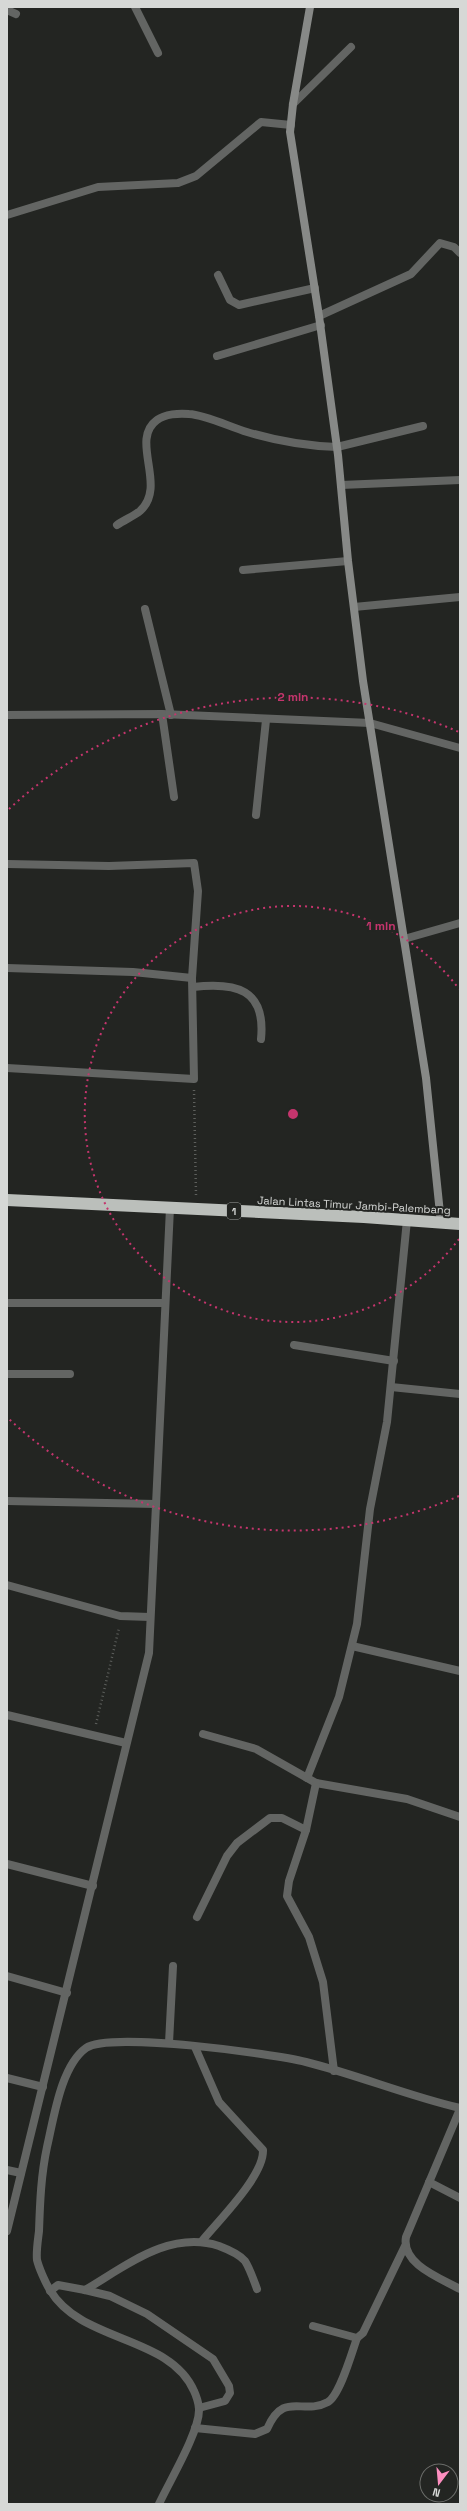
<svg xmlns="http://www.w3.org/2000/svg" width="467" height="2511" font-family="'Space Grotesk',sans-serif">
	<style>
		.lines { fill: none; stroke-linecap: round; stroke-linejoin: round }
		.path { stroke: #5d5f5c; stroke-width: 2.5; stroke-dasharray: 1 3; stroke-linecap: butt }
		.lane { stroke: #636563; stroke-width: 8 }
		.street { stroke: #636563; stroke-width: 8 }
		.secondary { stroke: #878987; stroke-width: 8 }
		.highway { stroke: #bbbfbb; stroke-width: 12 }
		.ring { fill: none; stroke: #c5356d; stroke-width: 2; stroke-dasharray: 2 4 }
		.labels { text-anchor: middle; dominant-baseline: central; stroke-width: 4; stroke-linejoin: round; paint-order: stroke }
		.shield { fill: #232522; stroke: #a0a2a0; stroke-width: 1 }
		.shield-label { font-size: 10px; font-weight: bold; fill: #d6d8d6 }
		.street-label { font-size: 11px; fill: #d6d8d6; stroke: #232522 }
		.centre { fill: #c5356d; stroke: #232522; stroke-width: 2 }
		.ring-label { font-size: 12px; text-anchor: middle; font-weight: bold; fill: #c5356d; stroke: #232522; stroke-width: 4; stroke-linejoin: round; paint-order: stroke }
	</style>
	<rect width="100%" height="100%" fill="#232522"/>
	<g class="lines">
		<g class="path">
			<path d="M194,1090L196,1195"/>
			<path d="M96,1724L119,1628"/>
		</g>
		<g class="lane">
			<path d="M117,525C124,520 134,516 140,511C168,486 129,440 157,420C165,414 179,413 189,414C206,415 230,427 247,432C277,441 306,446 337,447"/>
			<path d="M391,1387L460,1394"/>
		</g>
		<g class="street">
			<path d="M135,7L158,53"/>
			<path d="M7,10L16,14"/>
			<path d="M293,104L351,47"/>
			<path d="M7,215L98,187L178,183L196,176L261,122L291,125"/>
			<path d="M218,275L230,300L239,305L315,288"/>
			<path d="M319,316L411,274L440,243L454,247L460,253"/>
			<path d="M217,356L321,325"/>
			<path d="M337,447L423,426"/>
			<path d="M341,485L460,480"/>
			<path d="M243,570L348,561"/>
			<path d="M354,607L460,597"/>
			<path d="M145,609L171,715"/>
			<path d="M162,714L370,723L460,748"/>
			<path d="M7,715L162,714L174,797"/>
			<path d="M256,815L266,720"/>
			<path d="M7,864L109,866L194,863L198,891L192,978L194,1079L7,1068"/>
			<path d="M404,939L460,923"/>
			<path d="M7,968L133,972L192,978"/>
			<path d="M193,987C236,982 266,989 261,1039"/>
			<path d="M7,1303H165"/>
			<path d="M294,1345L394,1361"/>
			<path d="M7,1374H70"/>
			<path d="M7,1501L156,1504"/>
			<path d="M7,1585L120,1616L150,1617"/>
			<path d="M352,1646L460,1671"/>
			<path d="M7,1715L126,1743"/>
			<path d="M203,1734L256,1749L316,1783L407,1799L460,1817"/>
			<path d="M307,1778L339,1697L357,1624L370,1509L387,1422L407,1220"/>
			<path d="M316,1783L306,1830L289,1881L287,1896L309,1937L323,1982L334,2071"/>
			<path d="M7,1864L93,1886"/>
			<path d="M197,1917L227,1856L237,1843L270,1818H282L306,1830"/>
			<path d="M7,1976L67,1993"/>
			<path d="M169,2043L173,1966"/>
			<path d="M195,2047L219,2102L263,2150C264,2176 219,2220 202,2241"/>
			<path d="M7,2078L43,2087"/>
			<path d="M460,2109L406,2237C401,2264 440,2278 460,2289"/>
			<path d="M7,2170L21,2173"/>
			<path d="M429,2182L460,2198"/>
			<path d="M7,2231L149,1653L170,1208"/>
			<path d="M85,2290C126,2266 169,2230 219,2246C227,2249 239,2254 245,2261C250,2269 254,2281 257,2289"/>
			<path d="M50,2291L58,2285L85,2290L110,2296L147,2314L213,2359L229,2386L230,2393L225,2401L199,2408"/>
			<path d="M313,2326L357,2338L363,2333L405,2246"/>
			<path d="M195,2428L255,2434L267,2429C284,2390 302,2416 328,2402C340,2395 352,2352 357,2338"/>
			<path d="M159,2504C169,2482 200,2431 199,2409C199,2404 196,2395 194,2391C170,2335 81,2343 50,2290C45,2282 39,2268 37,2260C36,2251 38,2240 39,2231C40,2202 41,2175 47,2147C54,2117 61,2066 86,2048C109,2031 274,2054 306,2062C358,2075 408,2096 460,2108"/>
		</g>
		<path class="secondary" d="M310,7L293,104L290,132L319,316L338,455L348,561L363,681L426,1078L441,1223"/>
		<path class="highway" d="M7,1200L364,1217L460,1224"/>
	</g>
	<g class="ring">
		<path d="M459 1239A208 208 0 1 1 459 989"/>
		<path d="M459 1496A417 417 0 0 1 9 1419M9 809A417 417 0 0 1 459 732"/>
	</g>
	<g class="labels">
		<rect class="shield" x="227" y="1203" width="14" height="16" rx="3"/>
		<g class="shield-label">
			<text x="234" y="1211">1</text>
		</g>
		<g class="street-label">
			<text transform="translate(354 1205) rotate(3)">Jalan Lintas Timur Jambi-Palembang</text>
		</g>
	</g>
	<circle cx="293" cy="1114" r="6" class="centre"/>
	<g class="ring-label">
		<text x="293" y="701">2 min</text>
		<text x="381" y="930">1 min</text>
	</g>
	<rect width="467" height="2511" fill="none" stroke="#d6d8d6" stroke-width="16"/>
	<g transform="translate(439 2483) rotate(196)"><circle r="19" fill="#232522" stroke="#6b6d6a"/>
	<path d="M0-3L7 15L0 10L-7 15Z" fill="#fd8ebf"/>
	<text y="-6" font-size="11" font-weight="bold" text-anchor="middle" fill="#d6d8d6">N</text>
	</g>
</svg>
